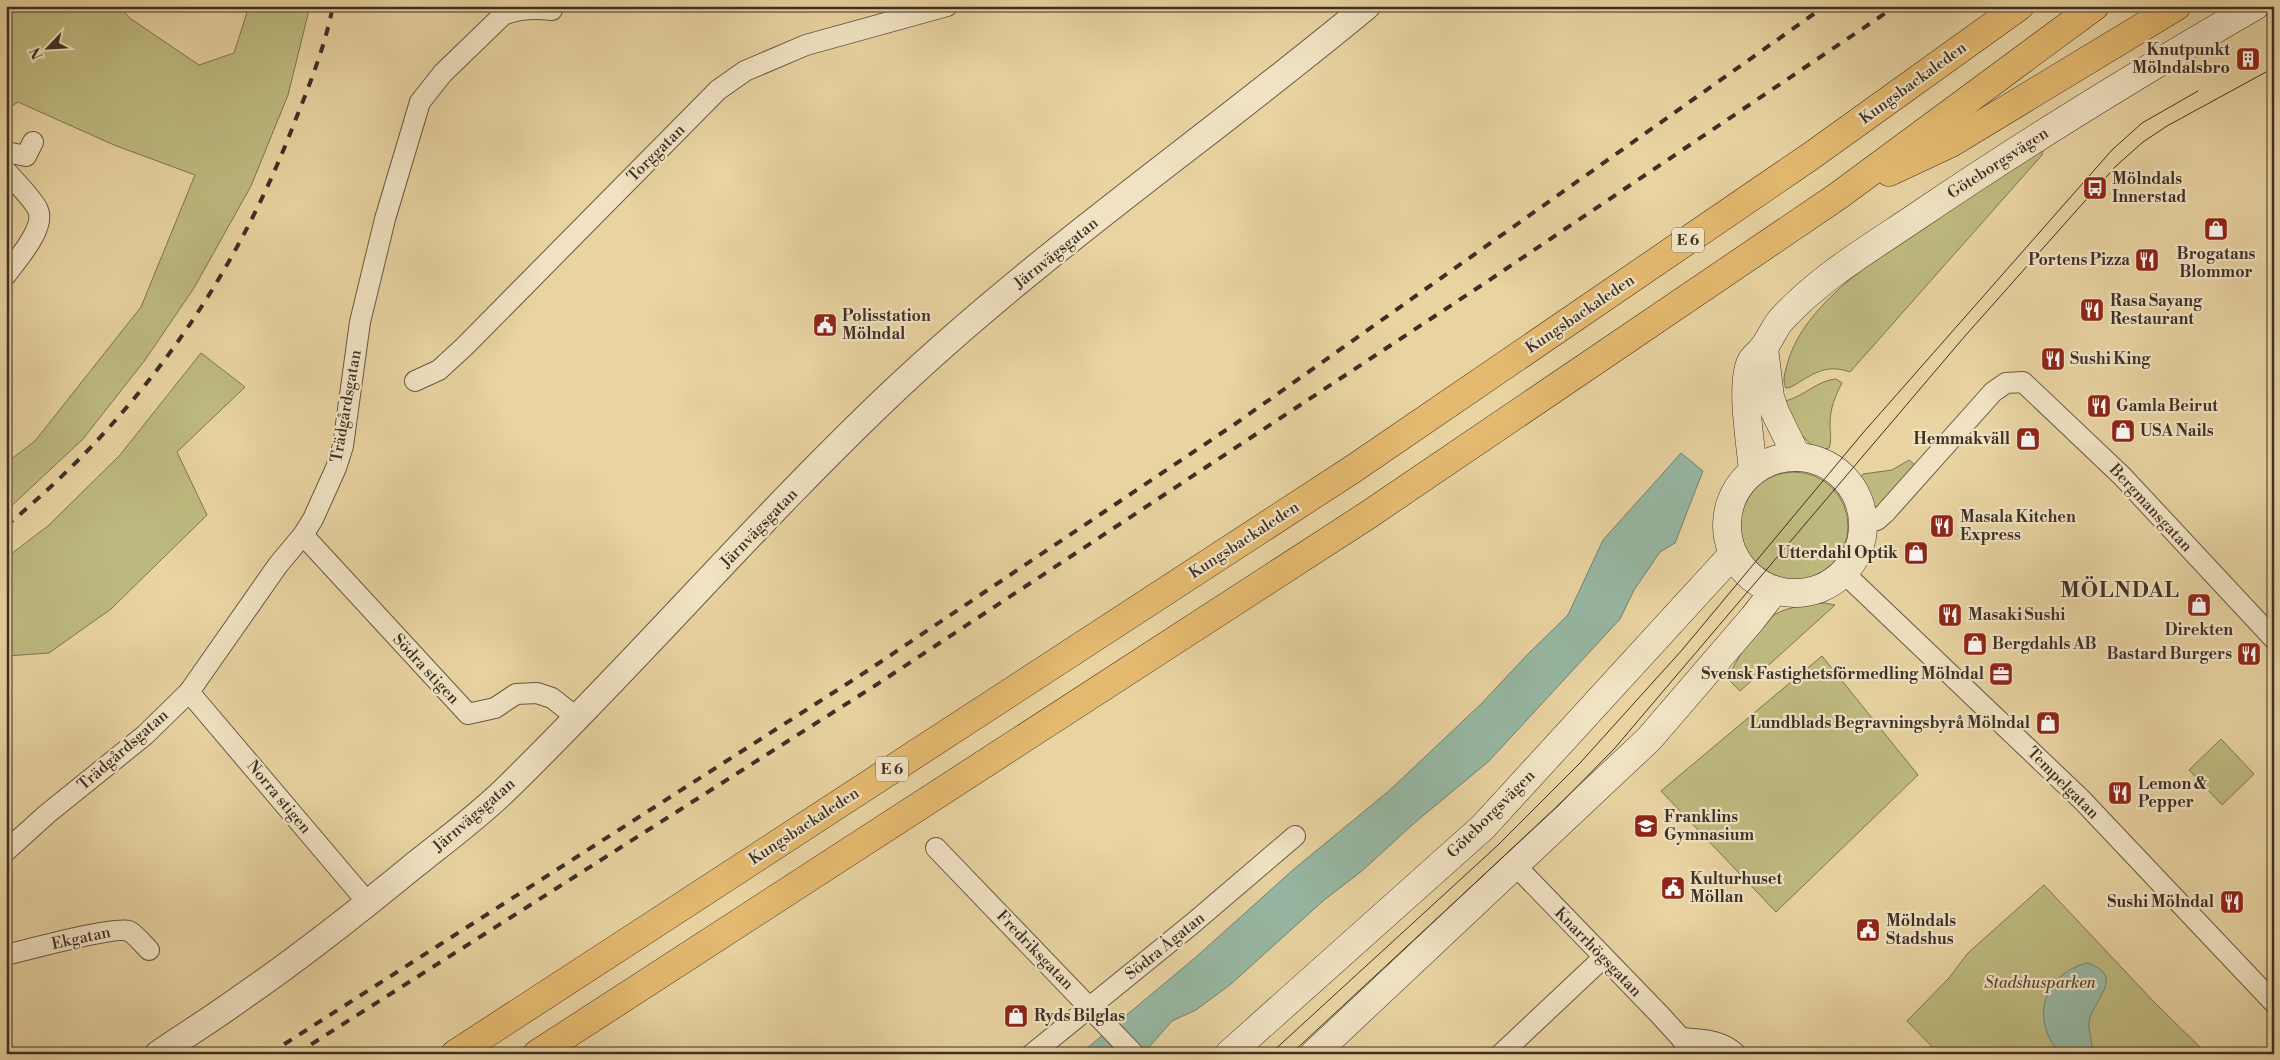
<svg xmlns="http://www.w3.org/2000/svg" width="2280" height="1060" font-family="'Libre Bodoni',serif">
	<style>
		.green { fill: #beba7f; stroke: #7e7452 }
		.water { fill: #97b8a4; stroke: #738172 }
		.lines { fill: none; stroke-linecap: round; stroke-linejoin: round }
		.minor-casing { stroke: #685845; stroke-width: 22 }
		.tertiary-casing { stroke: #685845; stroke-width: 28 }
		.secondary-casing { stroke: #3e2f26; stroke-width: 29 }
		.motorway-casing { stroke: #3e2f26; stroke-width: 29 }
		.minor { stroke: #f0e2c2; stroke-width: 20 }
		.tertiary { stroke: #f0e2c2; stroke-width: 26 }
		.secondary { stroke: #f0e2c2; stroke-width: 28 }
		.motorway { stroke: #e4ba70; stroke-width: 28 }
		.tram { stroke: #3e2f26; stroke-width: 1 }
		.rail { stroke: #3e2f26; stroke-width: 4; stroke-dasharray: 9 9; stroke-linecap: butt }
		.labels { text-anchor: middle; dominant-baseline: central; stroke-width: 4.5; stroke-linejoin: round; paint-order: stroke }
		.shield { fill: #f0e2c2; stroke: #736555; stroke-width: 1 }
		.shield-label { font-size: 15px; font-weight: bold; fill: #3e2f26 }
		.poi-label { font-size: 16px; font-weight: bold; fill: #3e2f26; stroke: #f0e2c2; text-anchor: start }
		.street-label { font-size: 16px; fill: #3e2f26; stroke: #f0e2c2 }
		.park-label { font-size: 16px; font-style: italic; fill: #584b38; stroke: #f0e2c2 }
		.district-label { font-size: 21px; font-weight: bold; letter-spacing: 1px; fill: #3e2f26; stroke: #f0e2c2 }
	</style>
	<rect width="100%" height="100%" fill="#e8d3a1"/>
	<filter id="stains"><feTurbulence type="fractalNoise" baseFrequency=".004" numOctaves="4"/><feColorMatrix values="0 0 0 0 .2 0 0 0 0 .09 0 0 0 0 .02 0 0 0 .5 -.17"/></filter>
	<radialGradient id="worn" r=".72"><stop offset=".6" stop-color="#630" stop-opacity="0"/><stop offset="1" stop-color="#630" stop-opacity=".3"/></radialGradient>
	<g class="green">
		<path d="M6,6H118L131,19L199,65L234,53L249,6H310L288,95L251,186L194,288L145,360L83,439L6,511V463L35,441L141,307L195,175L114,145L18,102L6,110Z"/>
		<path d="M2044,148L2042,155L1850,372C1825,363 1812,375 1791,387L1786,388C1782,381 1785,373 1787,365C1804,299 1891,249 1945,213C1978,191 2011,169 2044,148Z"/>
		<path d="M201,353L245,387L177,452L207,515L111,609L49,653L6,656V558L49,525L120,455Z"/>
		<path d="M1836,379L1842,383C1835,396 1830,409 1830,424C1830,433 1832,440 1829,448L1820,450C1800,440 1792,420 1785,401C1803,397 1818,380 1836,379Z"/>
		<path d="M1909,460L1916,466L1876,512L1871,511L1864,489L1859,481L1863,474L1892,470Z"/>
		<circle cx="1794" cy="526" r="54"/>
		<path d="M1825,603L1835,605L1740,691L1727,678C1757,627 1761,607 1825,603Z"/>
		<path d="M1822,656L1918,775L1776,912L1661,791Z"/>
		<path d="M2221,739L2254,774L2222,805L2189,770Z"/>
		<path d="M2044,885L2156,1004L2207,1054H1939L1907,1021L1949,978L1968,953Z"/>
	</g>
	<g class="water">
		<path d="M1681,453L1703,471L1675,543L1660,552L1634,590L1620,619L1489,761L1412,825L1363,870L1323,901L1231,984L1196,1010L1172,1021L1143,1054H1080L1196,957L1294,869L1390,790L1482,703L1527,655L1568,615L1603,540Z"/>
		<path d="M2088,963C2127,977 2092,999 2089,1023C2088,1033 2095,1045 2090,1054H2061C2029,1021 2043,973 2088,963Z"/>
	</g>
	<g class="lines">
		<defs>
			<g id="minor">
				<path d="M6,152L26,156L33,142"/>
				<path d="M6,171C14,180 34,200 38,210C46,228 16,261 6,275"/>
				<path d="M415,381L439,370L465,346L718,90L745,71L806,45L947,6"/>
				<path d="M1863,522L1877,520L1885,513L1993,392L2006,383L2023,382L2122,476L2274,639"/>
				<path d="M303,535L468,714L495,708L516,694L537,693L552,698L576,717"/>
				<path d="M1844,573L2082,800L2274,1003"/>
				<path d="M189,692L368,903"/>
				<path d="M936,848L1134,1054"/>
				<path d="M6,851L47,814L145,735L189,692L278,565L303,535L313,519L336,468L343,446L360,322L385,219L420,102L443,73L503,15C519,8 535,8 552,10"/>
				<path d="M1516,866L1660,1015L1681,1038L1691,1054"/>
				<path d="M6,955C26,950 115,926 129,931C136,935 143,944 149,950"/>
				<path d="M1681,1038C1700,1040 1721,1039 1736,1054"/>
				<path d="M1032,1054L1192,924L1295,836"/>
				<path d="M1501,1054L1603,958"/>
			</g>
			<path id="tertiary" d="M158,1054C184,1036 212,1019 238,1000C298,959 355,914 411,868C442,843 475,819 504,791C639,660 761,516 898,387C1045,249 1212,135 1367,6"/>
			<g id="secondary">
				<path d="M1764,348L1770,397L1775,412L1797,457"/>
				<circle cx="1795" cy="525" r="68"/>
				<path d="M1753,471C1751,446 1740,384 1751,362C1753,357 1760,353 1763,348C1770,340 1774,328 1781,320C1820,277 1872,247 1919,215C2028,141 2141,72 2255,6"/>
				<path d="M1229,1054L1483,827L1733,554"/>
				<path d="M1314,1054L1649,739L1753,618L1774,591"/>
			</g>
			<g id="motorway">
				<path d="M1889,172L1951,143L2177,6"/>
				<path d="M455,1054L1353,469L1811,156L2020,6"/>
				<path d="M537,1054L1368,515L1838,196L2095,6"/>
			</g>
		</defs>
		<use href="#minor" class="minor-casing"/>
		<use href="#tertiary" class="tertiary-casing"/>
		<use href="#secondary" class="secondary-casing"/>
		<use href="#motorway" class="motorway-casing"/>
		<use href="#minor" class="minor"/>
		<use href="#tertiary" class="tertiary"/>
		<use href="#secondary" class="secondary"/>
		<use href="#motorway" class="motorway"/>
		<g class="tram">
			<path d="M1270,1054L1497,846L1580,763L1682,650L1862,434L2112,150L2142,123L2198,91"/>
			<path d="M1291,1054L1558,806L1614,749L1965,336L2116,166L2143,142L2167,126L2266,72"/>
		</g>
		<g class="rail">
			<path d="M6,526C138,417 234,281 295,121C310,84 325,46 333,6"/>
			<path d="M269,1054L867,671L1235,424L1825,6"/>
			<path d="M296,1054L876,685L1485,283L1896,6"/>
		</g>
	</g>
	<defs>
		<symbol id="building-square" viewBox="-11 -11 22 22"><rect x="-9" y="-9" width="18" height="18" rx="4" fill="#8f2418" stroke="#f0e2c2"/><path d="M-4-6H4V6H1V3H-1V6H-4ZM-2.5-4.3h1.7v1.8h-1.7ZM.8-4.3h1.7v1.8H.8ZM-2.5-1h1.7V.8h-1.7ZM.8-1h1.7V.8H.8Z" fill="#fff"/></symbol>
		<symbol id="bus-square" viewBox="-11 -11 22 22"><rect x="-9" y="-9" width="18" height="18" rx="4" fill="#8f2418" stroke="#f0e2c2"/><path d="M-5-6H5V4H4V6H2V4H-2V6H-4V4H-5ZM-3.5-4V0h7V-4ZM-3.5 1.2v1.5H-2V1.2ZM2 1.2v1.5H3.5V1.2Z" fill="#fff"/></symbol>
		<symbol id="shop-square" viewBox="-11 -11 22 22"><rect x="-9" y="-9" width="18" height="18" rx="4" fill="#8f2418" stroke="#f0e2c2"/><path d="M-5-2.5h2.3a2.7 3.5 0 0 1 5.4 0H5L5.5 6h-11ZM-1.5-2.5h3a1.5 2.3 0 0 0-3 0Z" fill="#fff"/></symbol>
		<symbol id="restaurant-square" viewBox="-11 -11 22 22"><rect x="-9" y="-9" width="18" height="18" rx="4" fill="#8f2418" stroke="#f0e2c2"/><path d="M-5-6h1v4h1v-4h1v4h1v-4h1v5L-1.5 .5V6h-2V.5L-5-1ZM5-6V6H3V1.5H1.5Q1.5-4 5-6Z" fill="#fff"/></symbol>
		<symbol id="civic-square" viewBox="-11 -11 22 22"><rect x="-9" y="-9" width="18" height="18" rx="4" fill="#8f2418" stroke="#f0e2c2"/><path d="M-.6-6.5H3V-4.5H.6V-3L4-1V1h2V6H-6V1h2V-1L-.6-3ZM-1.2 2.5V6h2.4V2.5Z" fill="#fff"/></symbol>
		<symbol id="office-square" viewBox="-11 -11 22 22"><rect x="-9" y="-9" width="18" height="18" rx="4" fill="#8f2418" stroke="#f0e2c2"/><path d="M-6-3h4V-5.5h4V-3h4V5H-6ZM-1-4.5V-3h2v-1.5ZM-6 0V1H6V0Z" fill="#fff"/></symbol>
		<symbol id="school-square" viewBox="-11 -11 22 22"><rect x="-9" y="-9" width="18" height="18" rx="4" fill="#8f2418" stroke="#f0e2c2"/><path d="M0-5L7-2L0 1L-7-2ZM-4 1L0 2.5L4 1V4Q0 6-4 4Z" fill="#fff"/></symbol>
	</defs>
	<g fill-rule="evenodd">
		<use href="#building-square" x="2234" y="45" width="28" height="28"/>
		<use href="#bus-square" x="2081" y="174" width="28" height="28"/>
		<use href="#shop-square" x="2202" y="215" width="28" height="28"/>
		<use href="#restaurant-square" x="2133" y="246" width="28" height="28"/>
		<use href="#restaurant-square" x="2078" y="296" width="28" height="28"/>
		<use href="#civic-square" x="811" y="311" width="28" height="28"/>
		<use href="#restaurant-square" x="2039" y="345" width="28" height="28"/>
		<use href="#restaurant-square" x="2085" y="392" width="28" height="28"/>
		<use href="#shop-square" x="2109" y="417" width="28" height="28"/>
		<use href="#shop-square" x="2014" y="425" width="28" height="28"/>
		<use href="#restaurant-square" x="1928" y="512" width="28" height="28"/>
		<use href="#shop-square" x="1902" y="539" width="28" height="28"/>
		<use href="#shop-square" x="2185" y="591" width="28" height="28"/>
		<use href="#restaurant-square" x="1936" y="601" width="28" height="28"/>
		<use href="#shop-square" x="1961" y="630" width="28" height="28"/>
		<use href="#restaurant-square" x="2235" y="640" width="28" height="28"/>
		<use href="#office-square" x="1987" y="660" width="28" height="28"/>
		<use href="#shop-square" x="2034" y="709" width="28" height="28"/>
		<use href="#restaurant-square" x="2106" y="779" width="28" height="28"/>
		<use href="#school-square" x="1632" y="812" width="28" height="28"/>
		<use href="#civic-square" x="1659" y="874" width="28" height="28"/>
		<use href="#restaurant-square" x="2218" y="888" width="28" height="28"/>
		<use href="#civic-square" x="1854" y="916" width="28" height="28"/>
		<use href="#shop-square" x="1002" y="1002" width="28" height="28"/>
	</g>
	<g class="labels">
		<g class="shield">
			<rect x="1672" y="227.5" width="32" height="25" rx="4"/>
			<rect x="876" y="756.5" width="32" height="25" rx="4"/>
		</g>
		<g class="shield-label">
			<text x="1688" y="240">E 6</text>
			<text x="892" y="769">E 6</text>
		</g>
		<g class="poi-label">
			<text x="2230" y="50" text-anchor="end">Knutpunkt<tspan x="2230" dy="18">Mölndalsbro</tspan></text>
			<text x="2112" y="179">Mölndals<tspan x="2112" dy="18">Innerstad</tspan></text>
			<text x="2216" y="254" text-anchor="middle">Brogatans<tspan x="2216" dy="18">Blommor</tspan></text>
			<text x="2130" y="260" text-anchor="end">Portens Pizza</text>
			<text x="2110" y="301">Rasa Sayang<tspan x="2110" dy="18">Restaurant</tspan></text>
			<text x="842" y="316">Polisstation<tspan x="842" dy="18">Mölndal</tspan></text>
			<text x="2070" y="359">Sushi King</text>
			<text x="2116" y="406">Gamla Beirut</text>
			<text x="2140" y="431">USA Nails</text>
			<text x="2010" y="439" text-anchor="end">Hemmakväll</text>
			<text x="1960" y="517">Masala Kitchen<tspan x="1960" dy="18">Express</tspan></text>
			<text x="1898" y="553" text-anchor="end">Utterdahl Optik</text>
			<text x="1968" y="615">Masaki Sushi</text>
			<text x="2199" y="630" text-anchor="middle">Direkten</text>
			<text x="1992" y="644">Bergdahls AB</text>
			<text x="2232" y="654" text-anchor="end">Bastard Burgers</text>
			<text x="1984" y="674" text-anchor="end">Svensk Fastighetsförmedling Mölndal</text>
			<text x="2030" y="723" text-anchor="end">Lundblads Begravningsbyrå Mölndal</text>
			<text x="2138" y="784">Lemon &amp;<tspan x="2138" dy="18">Pepper</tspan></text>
			<text x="1664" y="817">Franklins<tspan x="1664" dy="18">Gymnasium</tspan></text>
			<text x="1690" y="879">Kulturhuset<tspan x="1690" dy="18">Möllan</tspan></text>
			<text x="2214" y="902" text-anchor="end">Sushi Mölndal</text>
			<text x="1886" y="921">Mölndals<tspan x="1886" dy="18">Stadshus</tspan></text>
			<text x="1034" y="1016">Ryds Bilglas</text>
		</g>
		<g class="street-label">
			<text transform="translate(1913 83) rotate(-36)">Kungsbackaleden</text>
			<text transform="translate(656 153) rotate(-45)">Torggatan</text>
			<text transform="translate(1998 163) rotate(-33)">Göteborgsvägen</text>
			<text transform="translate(1056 253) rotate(-39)">Järnvägsgatan</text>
			<text transform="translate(1580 314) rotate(-34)">Kungsbackaleden</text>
			<text transform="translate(346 406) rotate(-80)">Trädgårdsgatan</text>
			<text transform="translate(2151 508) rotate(47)">Bergmansgatan</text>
			<text transform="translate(759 528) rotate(-46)">Järnvägsgatan</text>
			<text transform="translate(1244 540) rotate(-33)">Kungsbackaleden</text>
			<text transform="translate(426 669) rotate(47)">Södra stigen</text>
			<text transform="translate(123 750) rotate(-41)">Trädgårdsgatan</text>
			<text transform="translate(2063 783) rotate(45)">Tempelgatan</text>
			<text transform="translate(279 797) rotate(50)">Norra stigen</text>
			<text transform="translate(1491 814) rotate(-45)">Göteborgsvägen</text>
			<text transform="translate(474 815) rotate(-41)">Järnvägsgatan</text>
			<text transform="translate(804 826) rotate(-33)">Kungsbackaleden</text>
			<text transform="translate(81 938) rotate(-12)">Ekgatan</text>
			<text transform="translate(1165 946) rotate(-39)">Södra Ågatan</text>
			<text transform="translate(1035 950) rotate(46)">Fredriksgatan</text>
			<text transform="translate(1598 952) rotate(46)">Knarrhögsgatan</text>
		</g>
		<g class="park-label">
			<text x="2040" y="983">Stadshusparken</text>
		</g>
		<g class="district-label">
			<text x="2120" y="591">MÖLNDAL</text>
		</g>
	</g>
	<rect width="2280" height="1060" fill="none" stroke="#e8d3a1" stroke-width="25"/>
	<rect x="8" y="8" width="2265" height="1045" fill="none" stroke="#3e2f26" stroke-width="2.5"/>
	<rect x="12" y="12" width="2255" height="1035" fill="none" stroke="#3e2f26"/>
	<g transform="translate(48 48) rotate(245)" stroke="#f0e2c2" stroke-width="4" paint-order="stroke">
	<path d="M0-4L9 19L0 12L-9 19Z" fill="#3e2f26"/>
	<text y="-8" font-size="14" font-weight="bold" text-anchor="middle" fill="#3e2f26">N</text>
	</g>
	<rect width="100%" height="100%" filter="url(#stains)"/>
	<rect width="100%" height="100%" fill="url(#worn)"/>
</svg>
